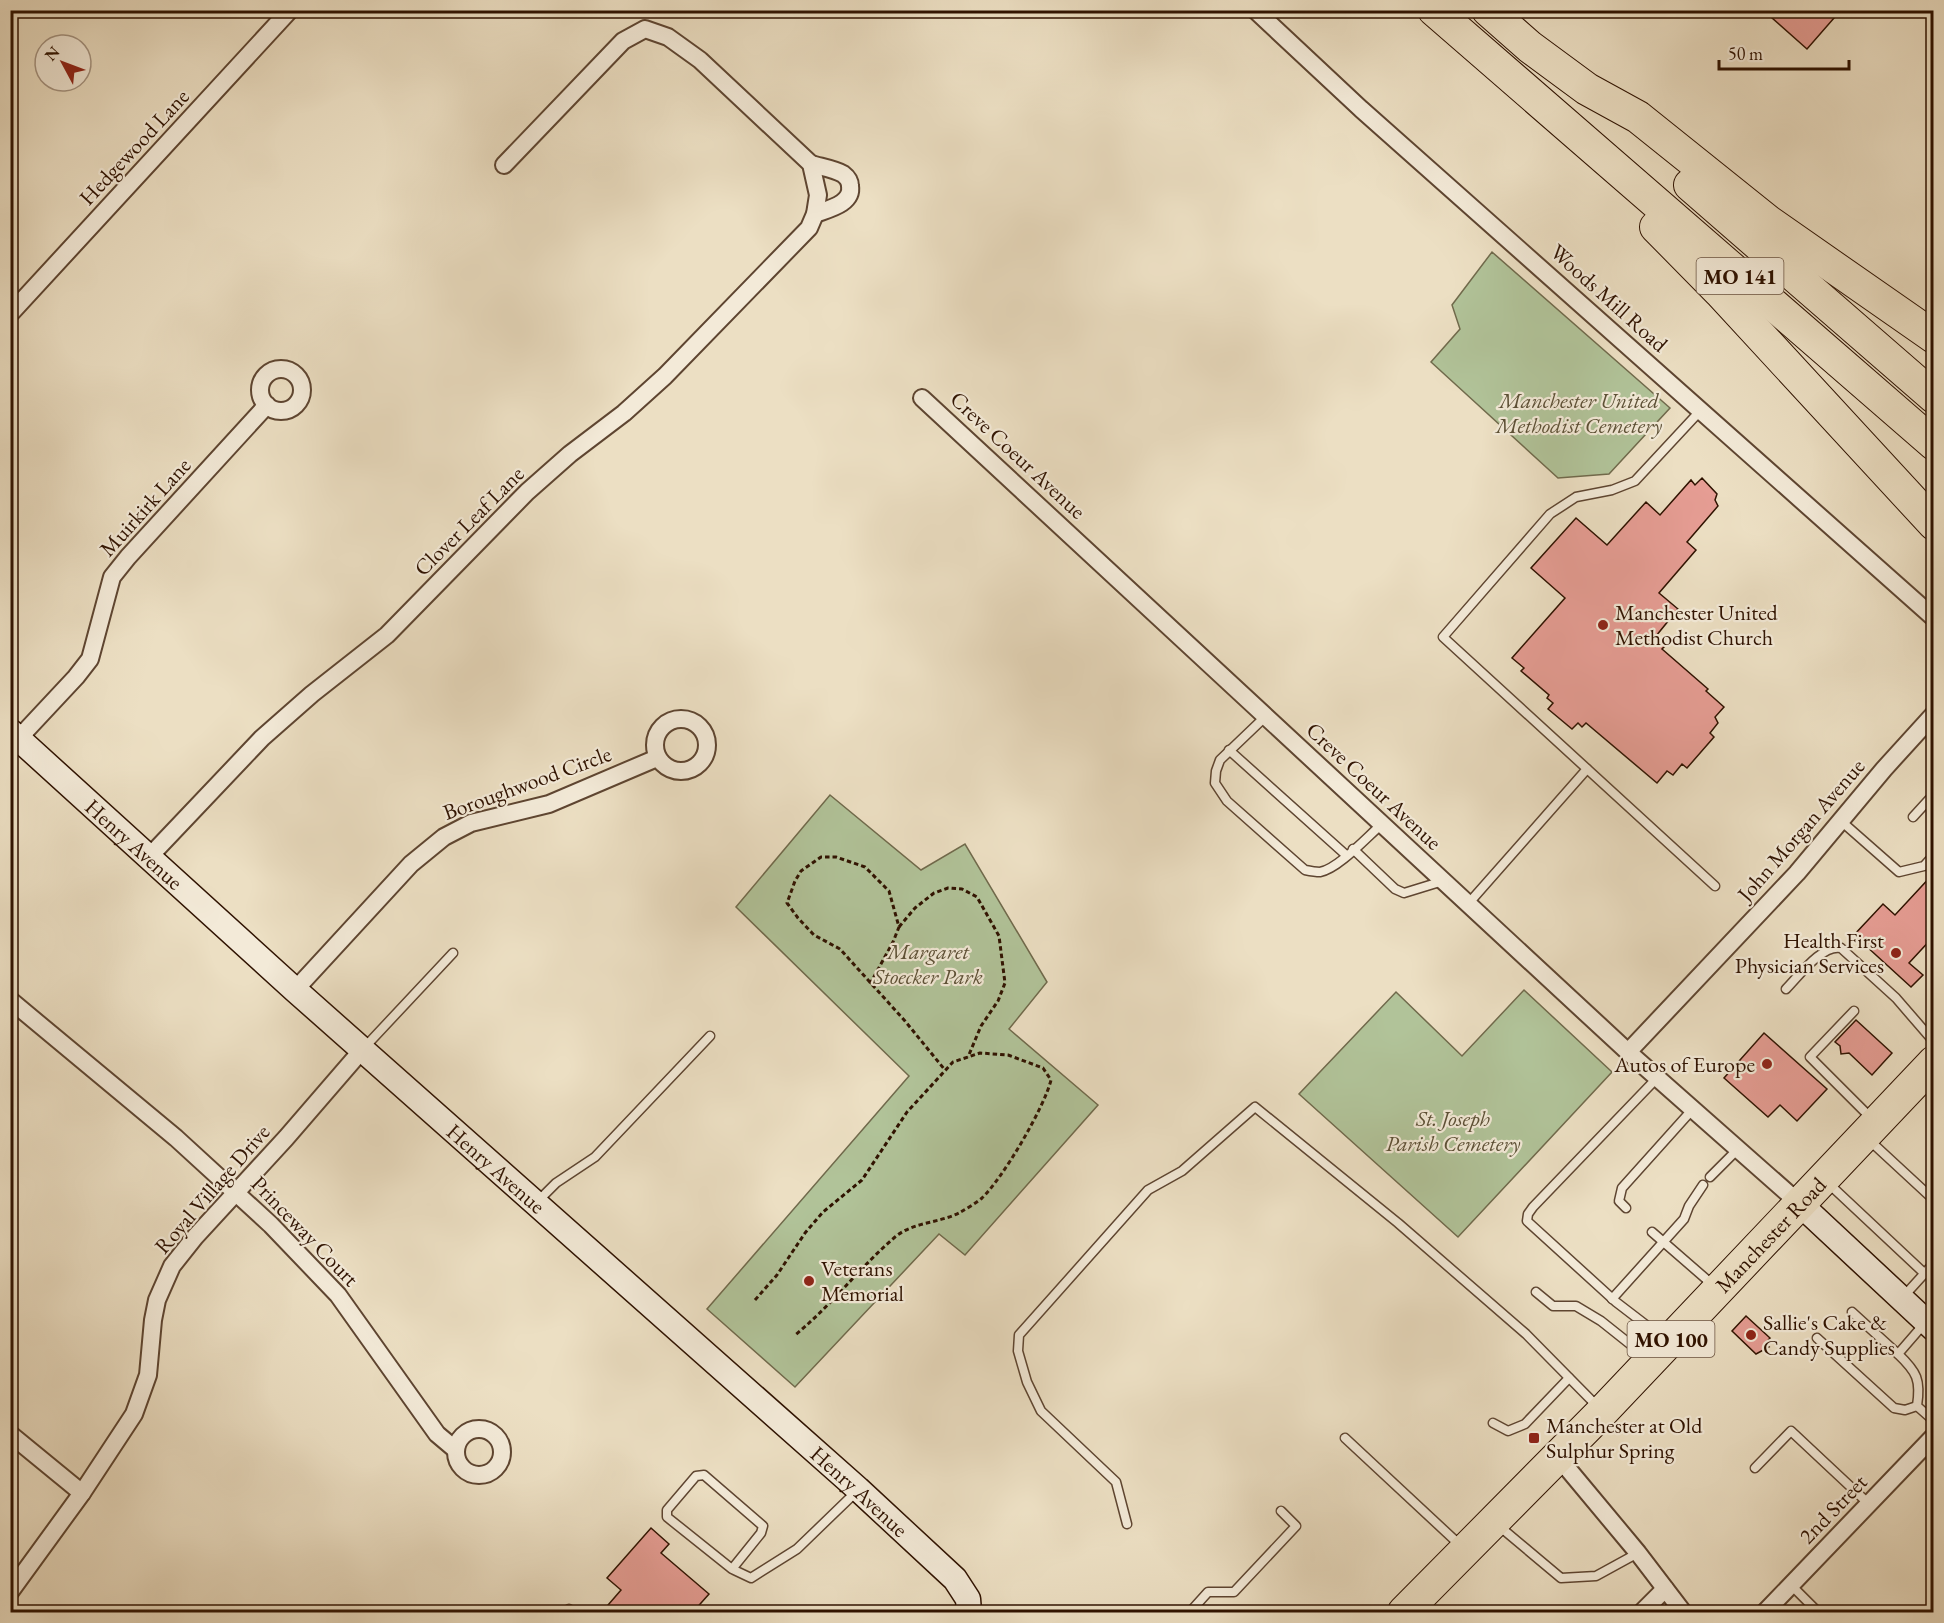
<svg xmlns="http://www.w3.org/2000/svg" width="1944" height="1623" font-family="'EB Garamond',serif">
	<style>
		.green { fill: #b1c399; stroke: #706a4c; stroke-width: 1.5 }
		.building { fill: #e69d94; stroke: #2f1200; stroke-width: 1.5 }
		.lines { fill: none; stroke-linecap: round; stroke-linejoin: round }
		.lane-casing { stroke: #5e4531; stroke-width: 11 }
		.street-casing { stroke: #5e4531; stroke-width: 20 }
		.secondary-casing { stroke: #2f1200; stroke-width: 27 }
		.highway-casing { stroke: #2f1200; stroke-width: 34 }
		.path { stroke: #2f1200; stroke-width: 3; stroke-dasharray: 4.5 3; stroke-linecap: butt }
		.lane { stroke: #f3ead8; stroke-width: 8 }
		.street { stroke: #f3ead8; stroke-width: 16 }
		.secondary { stroke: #f3ead8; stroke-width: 24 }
		.highway { stroke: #ecdfc3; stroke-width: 32 }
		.poi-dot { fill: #8f2418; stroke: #f3ead8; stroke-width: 2 }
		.labels { text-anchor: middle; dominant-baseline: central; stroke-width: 4.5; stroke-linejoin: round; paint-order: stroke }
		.shield { fill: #f3ead8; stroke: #6a5341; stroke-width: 1.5 }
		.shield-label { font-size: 21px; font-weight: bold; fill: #2f1200 }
		.street-label { font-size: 22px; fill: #2f1200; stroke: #f3ead8 }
		.park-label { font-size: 22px; font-style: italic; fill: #5c5036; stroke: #f3ead8 }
		.poi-label { font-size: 22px; fill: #2f1200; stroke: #f3ead8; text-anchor: start }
	</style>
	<rect width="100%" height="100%" fill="#ecdfc3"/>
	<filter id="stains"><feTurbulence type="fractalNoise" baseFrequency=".00333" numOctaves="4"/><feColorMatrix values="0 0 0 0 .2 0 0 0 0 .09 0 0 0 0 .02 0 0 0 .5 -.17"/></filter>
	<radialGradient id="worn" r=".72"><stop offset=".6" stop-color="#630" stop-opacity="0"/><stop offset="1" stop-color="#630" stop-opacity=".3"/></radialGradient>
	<g class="green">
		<path d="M1492,252L1670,408L1609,474L1558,478L1431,362L1460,329L1452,305Z"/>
		<path d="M830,795L921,870L965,844L1047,982L1009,1029L1098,1105L965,1255L939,1234L795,1387L707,1309L909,1076L736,907Z"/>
		<path d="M1524,990L1612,1072L1458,1237L1299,1094L1396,992L1462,1056Z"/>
	</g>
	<g class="building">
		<path d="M1763,10H1841L1807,49Z"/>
		<path d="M1702,478L1717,494L1715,500L1718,506L1687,542L1696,550L1659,593L1678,609L1656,636L1666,645L1662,649L1708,689L1706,691L1724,707L1715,717L1718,723L1710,733L1714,737L1687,768L1682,764L1673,775L1667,771L1657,783L1586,723L1582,727L1578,723L1572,729L1548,709L1553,703L1547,698L1549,695L1521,671L1524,668L1512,658L1565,598L1531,568L1576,518L1607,545L1646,502L1660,515L1691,480L1695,485Z"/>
		<path d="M1934,873V936L1909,963L1923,975L1911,987L1854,935L1883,904L1895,915Z"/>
		<path d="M1856,1020L1892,1053L1872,1075L1849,1053L1841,1054L1840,1046L1835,1042Z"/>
		<path d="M1764,1033L1827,1089L1797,1121L1780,1105L1768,1117L1724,1078Z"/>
		<path d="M1746,1316L1770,1338L1765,1344L1769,1347L1756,1354L1732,1331Z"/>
		<path d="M651,1528L669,1544L661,1553L709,1594L693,1612H602L621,1590L607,1578Z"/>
	</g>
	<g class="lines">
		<defs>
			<g id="lane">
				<path d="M1701,410L1635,481L1612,490L1576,497L1550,514L1443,637L1715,886"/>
				<path d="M1266,716L1220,760L1216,771L1215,783L1227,801L1305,870C1310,871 1315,872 1320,872C1338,869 1367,837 1382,824"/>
				<path d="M1229,750L1346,855"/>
				<path d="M1913,817L1934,794"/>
				<path d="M1841,821L1899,872L1924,866L1934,855"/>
				<path d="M1353,849L1395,889L1404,893L1443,881"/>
				<path d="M1468,904L1587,769"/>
				<path d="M1786,989C1799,976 1822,944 1841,948L1896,998L1934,1042"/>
				<path d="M1854,1011L1810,1057L1873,1120"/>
				<path d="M364,1048L453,953"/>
				<path d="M1657,1078L1533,1207L1528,1214L1527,1221L1616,1302L1663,1338"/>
				<path d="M1868,1139L1934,1200"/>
				<path d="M1710,1177L1738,1149"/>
				<path d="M1828,1183L1924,1273"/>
				<path d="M538,1201L556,1183L595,1157L710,1036"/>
				<path d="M1626,1208L1619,1201L1622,1188L1692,1110"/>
				<path d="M1652,1232L1713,1285"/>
				<path d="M1536,1292L1553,1306H1576L1601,1321L1645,1356"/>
				<path d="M1904,1296L1934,1263"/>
				<path d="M1612,1299L1684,1219L1689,1206L1703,1185"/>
				<path d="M1852,1312L1898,1354"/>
				<path d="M1924,1324L1898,1354C1917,1372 1921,1380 1917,1406L1934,1421"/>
				<path d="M1817,1338L1894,1408L1905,1410L1917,1406"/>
				<path d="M1493,1423L1508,1431L1525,1424L1569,1378"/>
				<path d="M1345,1438L1461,1546"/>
				<path d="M1755,1468L1791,1431L1869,1504"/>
				<path d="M1127,1524L1116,1482L1041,1411L1027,1382L1018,1351L1019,1335L1148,1190L1182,1171L1255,1107L1398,1223L1526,1334L1598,1407"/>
				<path d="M1499,1526L1561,1578L1596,1576L1638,1553"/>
				<path d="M732,1569L761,1533L763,1526L704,1475L696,1476L667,1510V1517L732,1569L751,1578L797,1549L856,1492"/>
				<path d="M1791,1585L1818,1612"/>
				<path d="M566,1612L569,1609"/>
				<path d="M1190,1612L1208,1592H1234L1296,1526L1281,1511"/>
			</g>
			<g id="street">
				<path d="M1255,10L1361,109L1934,618"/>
				<path d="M811,164C821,167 834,169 843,174C847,177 850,181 850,186C853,204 828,209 815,214"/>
				<path d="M10,314L290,10"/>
				<circle cx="281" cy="390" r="21"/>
				<path d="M922,398L1628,1052L1799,1203"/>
				<circle cx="681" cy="745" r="26"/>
				<path d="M19,738L76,677L90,659L112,577L128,557L267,405"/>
				<path d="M150,856L262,738L312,694L387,635L527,492L570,454L624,413L665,376L809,228L815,214L818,195L811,164L700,60L668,37L645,29L623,41L504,165"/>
				<path d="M295,990L411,864L444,837L471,823L549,804L657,758"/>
				<path d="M10,1000L176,1138L271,1225L338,1295L437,1434L456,1450"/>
				<path d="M1628,1052L1797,873L1884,769L1934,714"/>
				<circle cx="479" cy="1452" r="23"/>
				<path d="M10,1434L82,1493"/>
				<path d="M1558,1457L1638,1553L1683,1612"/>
				<path d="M10,1592L82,1493L134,1414L148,1375L153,1320L157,1300L172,1266L195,1237L286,1138L362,1050"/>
				<path d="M1642,1612L1665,1589"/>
				<path d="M1765,1612L1934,1436"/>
			</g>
			<g id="secondary">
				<path id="s1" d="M10,731L295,990L858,1489L955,1579L968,1599L969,1612"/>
				<path d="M1799,1203L1934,1329"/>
			</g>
			<g id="highway">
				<path d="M1434,10L1934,444"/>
				<path d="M1488,10L1530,47L1587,89L1638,117L1769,222L1934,337"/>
				<path d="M1690,185L1934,397"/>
				<path d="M1656,227L1720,292L1934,524"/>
				<path id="s2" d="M1404,1612L1602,1412L1934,1062"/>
			</g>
		</defs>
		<use href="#lane" class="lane-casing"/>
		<use href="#street" class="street-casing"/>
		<use href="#secondary" class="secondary-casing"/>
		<use href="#highway" class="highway-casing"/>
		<g class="path">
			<path d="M899,927L915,908L934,893L948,888L962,889L977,897L999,936L1005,983L998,1001L981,1026L968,1057"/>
			<path d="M870,984L893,942L899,927L889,891L865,867L836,857H821L801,871L795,881L787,903L798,918L814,935L840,949L905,1021L945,1070"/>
			<path d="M755,1300L777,1275L805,1233L823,1212L862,1180L907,1112L953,1062L980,1053L1008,1055L1043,1068L1051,1080C1044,1108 1003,1178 982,1198C976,1203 966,1209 959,1213C939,1223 913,1222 895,1237C859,1268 831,1306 794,1336"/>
		</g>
		<use href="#lane" class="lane"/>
		<use href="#street" class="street"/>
		<use href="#secondary" class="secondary"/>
		<use href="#highway" class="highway"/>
	</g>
	<g class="poi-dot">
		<circle cx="1603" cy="625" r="6"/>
		<circle cx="1896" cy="953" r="6"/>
		<circle cx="1767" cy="1064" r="6"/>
		<circle cx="809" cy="1281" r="6"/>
		<circle cx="1751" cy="1335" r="6"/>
		<rect x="1528" y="1432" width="12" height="12" rx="3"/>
	</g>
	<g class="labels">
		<g class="shield">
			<rect x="1696.5" y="258" width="87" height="36" rx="4.5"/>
			<rect x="1627.5" y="1321" width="87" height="36" rx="4.5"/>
		</g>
		<g class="shield-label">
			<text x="1740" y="276">MO 141</text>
			<text x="1671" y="1339">MO 100</text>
		</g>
		<g class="street-label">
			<text transform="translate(134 147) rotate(-47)">Hedgewood Lane</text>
			<text transform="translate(1609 298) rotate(42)">Woods Mill Road</text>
			<text transform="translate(1018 455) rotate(43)">Creve Coeur Avenue</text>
			<text transform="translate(145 507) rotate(-48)">Muirkirk Lane</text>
			<text transform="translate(469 521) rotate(-45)">Clover Leaf Lane</text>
			<text transform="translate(527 783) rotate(-20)">Boroughwood Circle</text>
			<text transform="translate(1374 786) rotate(43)">Creve Coeur Avenue</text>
			<text transform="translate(1801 830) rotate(-49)">John Morgan Avenue</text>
			<text stroke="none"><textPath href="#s1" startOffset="168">Henry Avenue</textPath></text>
			<text stroke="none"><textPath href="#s1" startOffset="654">Henry Avenue</textPath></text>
			<text transform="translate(212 1189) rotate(-49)">Royal Village Drive</text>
			<text transform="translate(305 1231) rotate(46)">Princeway Court</text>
			<text stroke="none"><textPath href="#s2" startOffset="526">Manchester Road</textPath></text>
			<text stroke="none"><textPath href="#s1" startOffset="1140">Henry Avenue</textPath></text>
			<text transform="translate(1833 1509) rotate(-46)">2nd Street</text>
		</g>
		<g class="park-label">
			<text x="1579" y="400">Manchester United<tspan x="1579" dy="25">Methodist Cemetery</tspan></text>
			<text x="928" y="951">Margaret<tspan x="928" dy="25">Stoecker Park</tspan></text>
			<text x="1453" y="1118">St. Joseph<tspan x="1453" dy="25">Parish Cemetery</tspan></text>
		</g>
		<g class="poi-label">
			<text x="1615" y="612">Manchester United<tspan x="1615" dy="25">Methodist Church</tspan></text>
			<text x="1884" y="940" text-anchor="end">Health First<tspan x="1884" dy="25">Physician Services</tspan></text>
			<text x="1755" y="1064" text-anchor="end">Autos of Europe</text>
			<text x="821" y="1268">Veterans<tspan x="821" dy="25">Memorial</tspan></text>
			<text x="1763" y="1322">Sallie's Cake &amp;<tspan x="1763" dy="25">Candy Supplies</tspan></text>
			<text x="1546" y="1425">Manchester at Old<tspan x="1546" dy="25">Sulphur Spring</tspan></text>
		</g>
	</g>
	<rect width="1944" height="1623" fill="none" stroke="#ecdfc3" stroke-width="36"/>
	<rect x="12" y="12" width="1920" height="1599" fill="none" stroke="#2f1200" stroke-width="3"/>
	<rect x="18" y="18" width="1908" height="1587" fill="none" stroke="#2f1200" stroke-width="1.5"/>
	<g transform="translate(63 63) rotate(311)"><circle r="28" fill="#f3ead8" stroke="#a59482" stroke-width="1.5"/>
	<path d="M0-4.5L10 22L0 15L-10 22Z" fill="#8f2418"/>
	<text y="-9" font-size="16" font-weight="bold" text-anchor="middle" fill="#2f1200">N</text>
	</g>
	<path d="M1719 60v9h130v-9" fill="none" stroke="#2f1200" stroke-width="3"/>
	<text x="1728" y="60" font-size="18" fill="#2f1200" stroke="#f3ead8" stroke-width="4.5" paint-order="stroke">50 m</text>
	<rect width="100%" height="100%" filter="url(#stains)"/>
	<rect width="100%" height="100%" fill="url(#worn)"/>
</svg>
